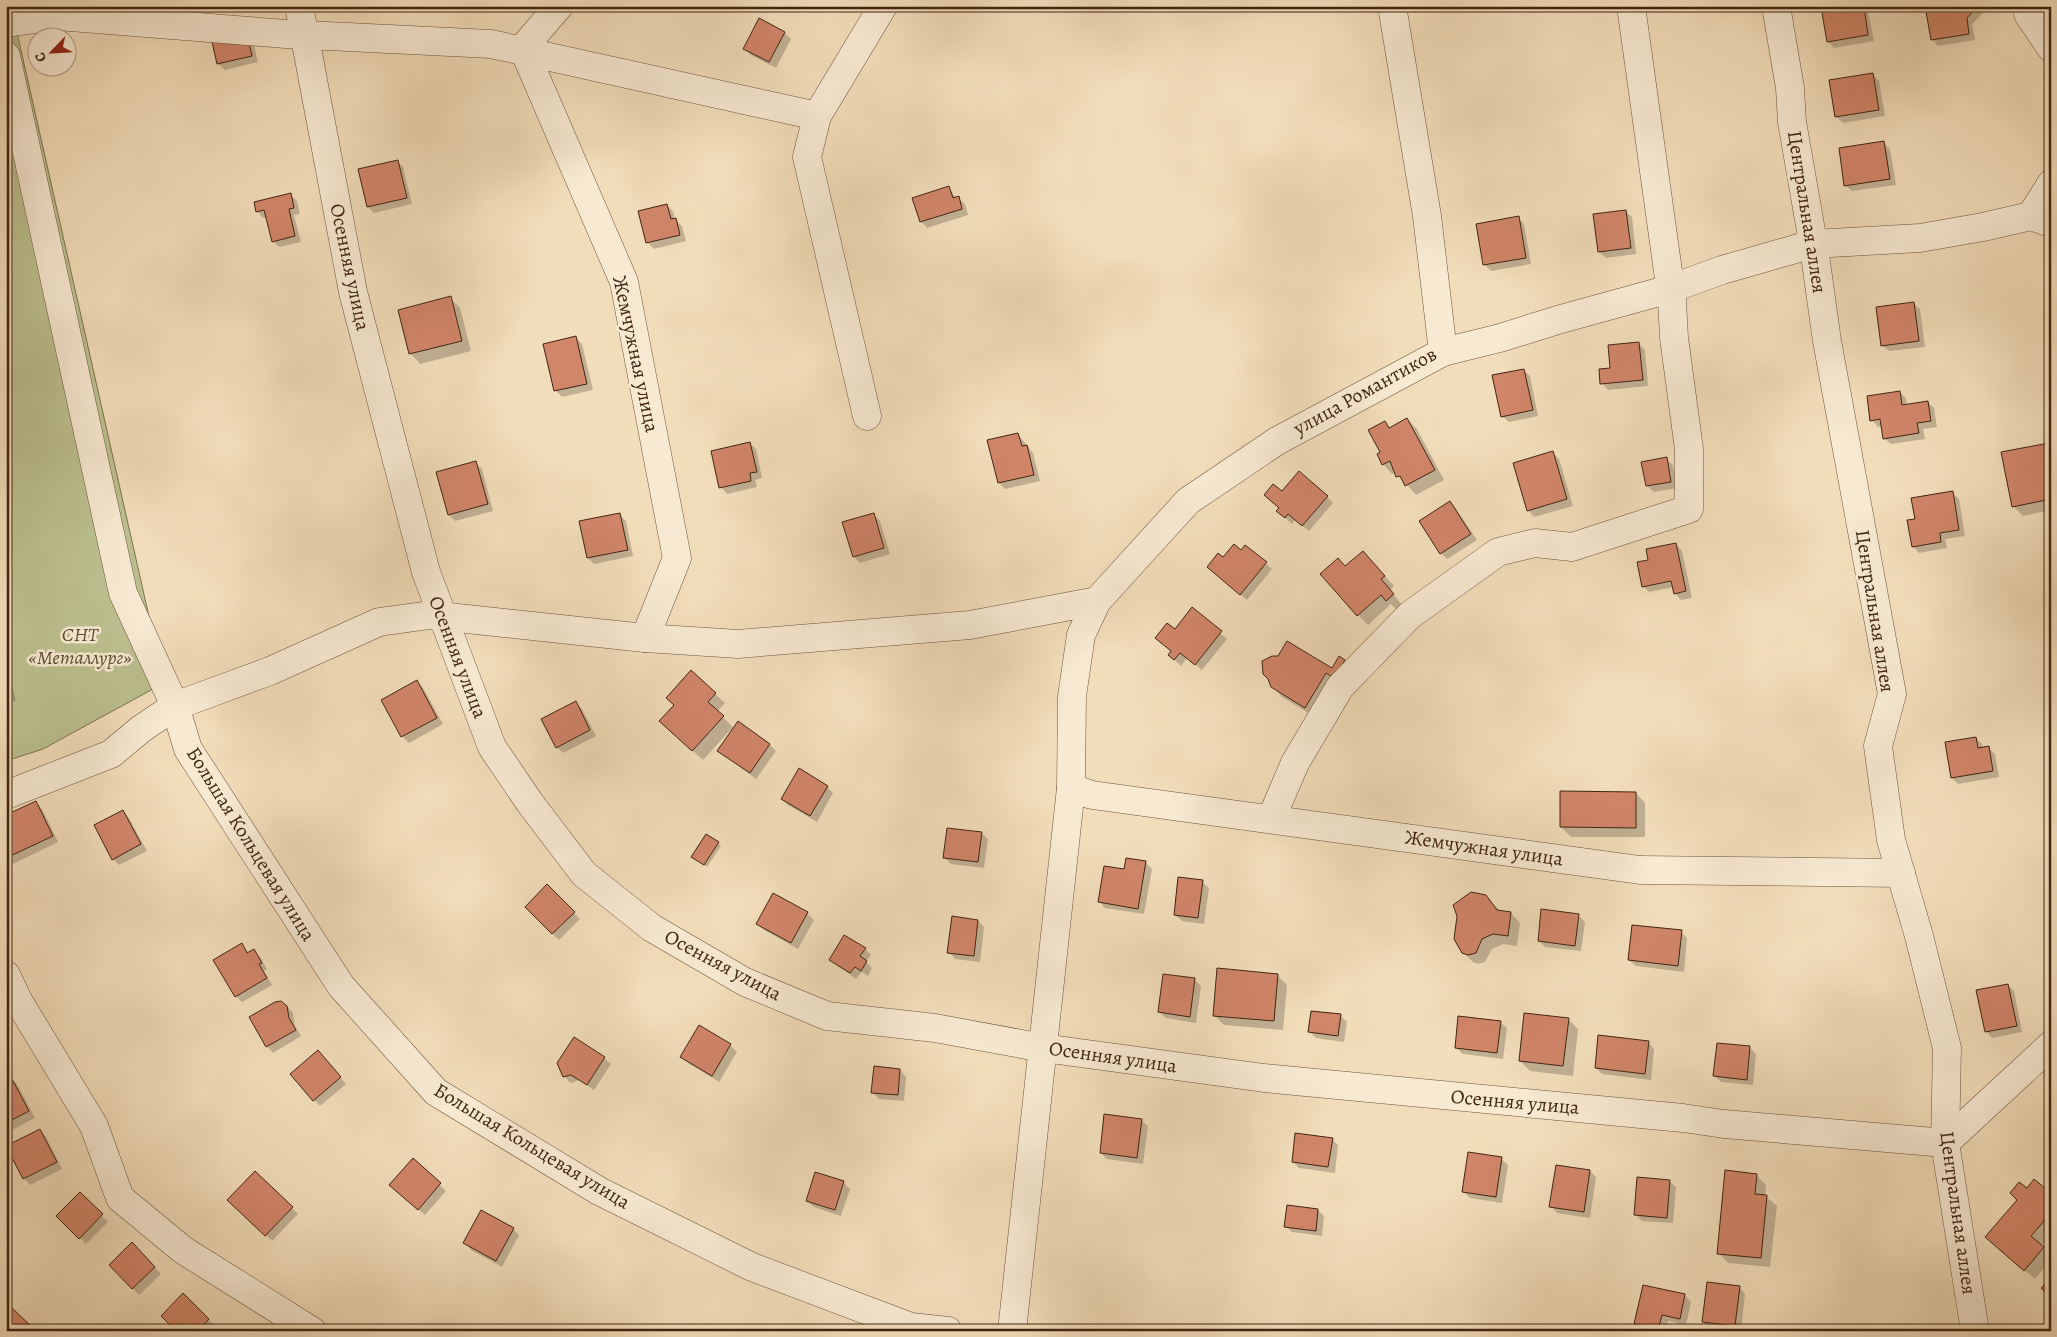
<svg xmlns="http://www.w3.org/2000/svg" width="2057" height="1337" font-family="Alegreya,serif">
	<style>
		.green { fill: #bcc08f; stroke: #7e7250 }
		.shadow { fill: #0003 }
		.building { fill: #d18569; stroke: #402410 }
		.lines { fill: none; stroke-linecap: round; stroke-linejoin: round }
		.minor-casing { stroke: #6c523a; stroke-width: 29 }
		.minor { stroke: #f7e9d2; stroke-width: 28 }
		.labels { text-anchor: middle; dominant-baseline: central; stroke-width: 5; stroke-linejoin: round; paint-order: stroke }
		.street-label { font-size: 20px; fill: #402410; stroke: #f7e9d2 }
		.park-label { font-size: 20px; font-style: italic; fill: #5f4b30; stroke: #f7e9d2 }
	</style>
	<rect width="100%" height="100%" fill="#f2ddba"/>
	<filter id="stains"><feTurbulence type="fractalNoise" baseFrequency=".004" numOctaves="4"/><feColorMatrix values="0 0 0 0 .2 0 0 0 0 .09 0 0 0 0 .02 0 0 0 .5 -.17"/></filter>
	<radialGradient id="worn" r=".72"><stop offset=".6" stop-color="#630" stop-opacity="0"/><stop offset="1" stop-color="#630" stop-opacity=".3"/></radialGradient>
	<path class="green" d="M6,6H11L164,683L43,749L6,761Z"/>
	<g class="shadow">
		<path d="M1832,6H1867L1874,41L1834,48L1828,41L1823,8Z"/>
		<path d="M1926,6H1984V12L1972,24L1975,40L1938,46L1932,39Z"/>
		<path d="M760,20L785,33L791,39L776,68L751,55L744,48Z"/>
		<path d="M253,41L258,62L225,70L218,64Z"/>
		<path d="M1873,74L1879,81L1885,116L1843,123L1836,116Z"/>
		<path d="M1884,143L1890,149L1896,185L1852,191L1845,185Z"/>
		<path d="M397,161L403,167L412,204L374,213L368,207Z"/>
		<path d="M949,188L956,198H958L965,204L968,215L927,228L921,221Z"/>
		<path d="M291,195L297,201L300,214L294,215L301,242L279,247L273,241L267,217L263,218L257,211Z"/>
		<path d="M666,205L673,211L675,220L682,226L686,241L654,249L648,243L640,212Z"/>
		<path d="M1625,211L1632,217L1636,254L1606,258L1599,252Z"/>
		<path d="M1518,218L1524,224L1531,264L1491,271L1484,264Z"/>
		<path d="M450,298L460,308L471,351L420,364L411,354L399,311Z"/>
		<path d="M1913,303L1920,309L1925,347L1889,351L1882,345Z"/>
		<path d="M576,338L582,344L593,390L562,397L556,391Z"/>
		<path d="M1638,343L1645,350L1648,386L1608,390L1602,383L1611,369Z"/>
		<path d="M1524,370L1530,376L1538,416L1509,422L1502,416Z"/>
		<path d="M1899,392L1906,398L1907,405L1927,402L1934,408L1937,427L1923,429L1925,439L1891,444L1884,438L1882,426L1878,427L1872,420Z"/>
		<path d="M1407,419L1417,429L1444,480L1416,495L1396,472L1392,474L1383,464L1381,452L1385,423L1390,428Z"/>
		<path d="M1018,434L1033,453L1040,481L1005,489L999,483L989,441Z"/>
		<path d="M750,443L756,449L762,478L755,480L757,487L727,494L721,487Z"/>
		<path d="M2049,444L2051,446V510L2023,516L2013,506Z"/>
		<path d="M1553,453L1559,459L1573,506L1534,517L1528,510Z"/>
		<path d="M1666,459L1673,465L1677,488L1654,492L1647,486L1643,463Z"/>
		<path d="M475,463L482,469L493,511L455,521L449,515L438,473Z"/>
		<path d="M1282,493L1327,497L1333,503L1309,531L1295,520L1292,524L1284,517L1280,508Z"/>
		<path d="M1952,493L1959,499L1965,536L1945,539L1947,548L1919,553L1913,546L1916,520Z"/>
		<path d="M1450,502L1456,509L1477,540L1447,559L1441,553Z"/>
		<path d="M873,514L880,521L890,554L860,563L854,557Z"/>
		<path d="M620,515L626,521L633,556L594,564L588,558Z"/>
		<path d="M1676,544L1682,551L1692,598L1681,600L1675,593L1674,587L1649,592L1643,586L1650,561Z"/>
		<path d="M1245,546L1272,569L1247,600L1214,573L1223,559L1241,551Z"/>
		<path d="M1372,562L1394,586L1390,590L1402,605L1397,610L1391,604L1368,625L1358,615L1345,568Z"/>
		<path d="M1192,609L1227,639L1202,670L1187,658L1181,666L1170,655L1172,651L1175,630Z"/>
		<path d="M6,661L16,701L6,703Z"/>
		<path d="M1344,661L1354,670L1315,717L1282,697L1272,686L1332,670Z"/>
		<path d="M416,681L423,688L443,724L409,743L402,736L382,700Z"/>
		<path d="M715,694L725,703L717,712L733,727L703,760L671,731Z"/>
		<path d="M575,703L582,709L596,736L563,753L557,747Z"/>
		<path d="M1976,738L1982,744L1983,748L1988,747L1995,754L1999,777L1958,784L1952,778Z"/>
		<path d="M770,745L776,751L756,779L719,751Z"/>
		<path d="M827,787L833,793L817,822L788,805L782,799Z"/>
		<path d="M1636,793L1645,803V837H1571L1561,827Z"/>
		<path d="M36,802L42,809L58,842L11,865L6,860V816Z"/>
		<path d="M123,811L129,818L147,851L119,865L113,859Z"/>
		<path d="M981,833L988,839L984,868L951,864L945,858Z"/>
		<path d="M718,843L721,846L707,867L696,860Z"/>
		<path d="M1145,862L1152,869L1144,914L1105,908L1099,901L1125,871Z"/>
		<path d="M1202,882L1209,888L1204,924L1182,921L1175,915Z"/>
		<path d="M547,886L580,919L559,940L526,907Z"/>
		<path d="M1486,896L1500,911L1511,913L1520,923L1517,946L1503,944L1492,949L1485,962L1478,964L1473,962L1463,952Z"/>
		<path d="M807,913L814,920L798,949L764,930L758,924Z"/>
		<path d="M1578,915L1585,922L1581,951L1545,947L1539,941Z"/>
		<path d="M978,921L984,927L980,962L955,959L949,952Z"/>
		<path d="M1681,932L1687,938L1684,972L1636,966L1629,960Z"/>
		<path d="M242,944L249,953L254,951L260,957L267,969L264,971L272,985L242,1002L236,996Z"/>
		<path d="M865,949L871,955L866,962L872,968L868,976L862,972L856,979L830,960Z"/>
		<path d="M1277,975L1287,985L1283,1030L1224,1025L1214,1015Z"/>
		<path d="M1195,980L1201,986L1196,1023L1166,1018L1159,1012Z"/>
		<path d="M2008,985L2014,991L2022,1032L1992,1038L1986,1031Z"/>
		<path d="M287,1006L293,1013L295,1026L301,1036L273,1053L267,1046Z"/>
		<path d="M1341,1016L1347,1022L1344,1042L1316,1038L1310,1032Z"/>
		<path d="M1568,1019L1578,1029L1573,1076L1530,1071L1520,1061Z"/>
		<path d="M1500,1022L1507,1028L1503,1059L1463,1054L1456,1048Z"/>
		<path d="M700,1026L730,1045L737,1052L719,1082L688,1063L682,1057Z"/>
		<path d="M1648,1042L1654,1049L1651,1080L1602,1074L1596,1068Z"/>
		<path d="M1750,1048L1756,1054L1753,1085L1721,1082L1714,1075Z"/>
		<path d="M324,1058L346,1084L320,1106L314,1100Z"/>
		<path d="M604,1058L611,1064L594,1090L579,1080L571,1083L564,1076Z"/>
		<path d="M900,1070L906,1077L904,1101L879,1099L872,1092Z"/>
		<path d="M11,1078L17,1084L35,1118L6,1133V1081Z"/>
		<path d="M1141,1120L1148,1126L1143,1164L1107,1159L1101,1153Z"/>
		<path d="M40,1131L46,1137L62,1169L30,1185L24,1178Z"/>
		<path d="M1332,1139L1338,1145L1335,1173L1299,1168L1293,1162Z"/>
		<path d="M1501,1159L1508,1165L1502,1203L1470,1198L1464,1192Z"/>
		<path d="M413,1160L446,1191L425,1215L397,1191Z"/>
		<path d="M1590,1171L1596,1177L1590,1218L1557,1213L1551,1206Z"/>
		<path d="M255,1172L298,1214L272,1241L229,1200Z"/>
		<path d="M1756,1175L1766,1185L1765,1196L1777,1206L1770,1267L1728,1263L1719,1253Z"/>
		<path d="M1669,1181L1676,1187L1673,1223L1642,1221L1636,1215Z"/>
		<path d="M843,1182L850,1189L841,1216L814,1207L807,1201Z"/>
		<path d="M2027,1190L2051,1195V1234L2041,1246L2051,1255V1260L2035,1279L1987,1237Z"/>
		<path d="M80,1194L108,1222L86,1244L58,1216Z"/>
		<path d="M1318,1210L1324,1216L1322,1236L1292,1232L1285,1226Z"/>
		<path d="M513,1229L519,1235L502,1267L471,1250L465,1243Z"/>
		<path d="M132,1244L161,1274L139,1295L110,1265Z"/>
		<path d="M1739,1287L1745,1294L1741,1331L1710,1328L1703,1321Z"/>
		<path d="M183,1295L215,1326L210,1331H178Z"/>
		<path d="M1685,1295L1691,1302L1686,1325L1668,1321L1666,1331H1644L1636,1324Z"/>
	</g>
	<g class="building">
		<path d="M1864,6L1868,35L1827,42L1821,7Z"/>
		<path d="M1925,6H1978L1967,18L1969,34L1931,40Z"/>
		<path d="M759,18L785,32L769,62L743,49Z"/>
		<path d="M247,34L252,56L217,64L212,42Z"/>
		<path d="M1873,73L1879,110L1835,117L1829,80Z"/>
		<path d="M1884,141L1890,179L1844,186L1839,148Z"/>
		<path d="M398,160L407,198L367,207L358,169Z"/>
		<path d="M949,186L953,198L959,196L962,209L920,222L912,198Z"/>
		<path d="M291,193L294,208L289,209L295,236L272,242L264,210L256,212L254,202Z"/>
		<path d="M667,204L671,219L676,218L680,235L646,243L638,211Z"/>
		<path d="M1626,210L1631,248L1598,252L1593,214Z"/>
		<path d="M1519,216L1526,258L1483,265L1476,224Z"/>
		<path d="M451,296L462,341L409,354L398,310Z"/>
		<path d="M1914,302L1919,341L1881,346L1876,307Z"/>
		<path d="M576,336L587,384L554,391L543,344Z"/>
		<path d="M1639,342L1643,380L1600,384L1599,369L1610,368L1608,345Z"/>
		<path d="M1524,369L1533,410L1501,417L1492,375Z"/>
		<path d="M1900,391L1902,405L1928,401L1931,421L1917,423L1919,433L1883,439L1880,419L1870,421L1867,396Z"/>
		<path d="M1407,418L1435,470L1405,486L1400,476L1396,477L1390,461L1382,465L1377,454L1380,452L1368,430L1385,421L1389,428Z"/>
		<path d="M1018,433L1022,446L1027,445L1034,475L998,483L987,440Z"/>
		<path d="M750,442L757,472L750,473L751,481L719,488L711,451Z"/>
		<path d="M2049,443L2051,499L2012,507L2001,452Z"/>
		<path d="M1553,451L1567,499L1527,511L1513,463Z"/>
		<path d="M1667,457L1671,482L1646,486L1641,462Z"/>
		<path d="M476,461L488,504L448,515L436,472Z"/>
		<path d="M1299,471L1328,496L1302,526L1288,514L1285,518L1276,511L1279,508L1264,495L1273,484L1282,491Z"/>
		<path d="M1953,491L1959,530L1940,533L1941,542L1912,547L1907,520L1915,519L1911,498Z"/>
		<path d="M1450,501L1471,534L1440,554L1419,521Z"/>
		<path d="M620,513L628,550L587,558L579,521Z"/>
		<path d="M874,513L884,548L853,557L842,522Z"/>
		<path d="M1676,543L1686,591L1674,594L1671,581L1642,587L1637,562L1648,560L1646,549Z"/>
		<path d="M1234,544L1241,550L1245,545L1267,562L1240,595L1207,567L1218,553L1223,557Z"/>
		<path d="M1363,551L1385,576L1381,579L1394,594L1386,601L1381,595L1357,616L1320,574L1338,558L1345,566Z"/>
		<path d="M1192,607L1222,631L1195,665L1180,653L1174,660L1168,655L1171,651L1155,638L1167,623L1175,629Z"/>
		<path d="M1287,641L1332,668L1339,656L1345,660L1334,678L1326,673L1305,708L1271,687L1268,679L1263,674L1262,661L1272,656H1278Z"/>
		<path d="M691,670L716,693L708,702L724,716L692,751L659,721L674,705L666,698Z"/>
		<path d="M6,676L11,694L6,695Z"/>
		<path d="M417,680L437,718L401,737L381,700Z"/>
		<path d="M576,701L590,730L556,748L541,719Z"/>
		<path d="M738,721L770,744L750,773L717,751Z"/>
		<path d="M1976,737L1978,748L1989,746L1993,771L1951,778L1945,742Z"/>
		<path d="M799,768L828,786L810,816L781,799Z"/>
		<path d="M1560,791L1636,792V828L1560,827Z"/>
		<path d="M36,801L53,836L6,858V815Z"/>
		<path d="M123,810L141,844L112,860L94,825Z"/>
		<path d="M947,828L982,832L978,862L943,858Z"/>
		<path d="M706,834L719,842L704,865L691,857Z"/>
		<path d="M1126,858L1146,861L1138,909L1098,902L1104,866L1124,869Z"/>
		<path d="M1178,877L1203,880L1198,918L1174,915Z"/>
		<path d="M547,884L575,912L552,934L525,907Z"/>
		<path d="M1471,892L1486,895L1497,910L1511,912L1508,936L1493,934L1482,939L1476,953L1468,955L1462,953L1454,939L1457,916L1453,905Z"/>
		<path d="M773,893L808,912L791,943L756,924Z"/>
		<path d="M1541,909L1579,914L1575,946L1538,941Z"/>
		<path d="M952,916L978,920L974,956L947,953Z"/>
		<path d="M1632,925L1682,930L1678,966L1628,960Z"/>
		<path d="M844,935L866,948L860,956L867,961L861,971L855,967L850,973L829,960Z"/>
		<path d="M242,943L247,953L254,949L262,963L259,964L267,978L235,997L213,960Z"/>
		<path d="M1217,968L1278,974L1274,1021L1213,1016Z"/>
		<path d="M1163,974L1195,978L1190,1017L1158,1012Z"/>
		<path d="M2008,984L2017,1026L1985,1032L1976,990Z"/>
		<path d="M281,1001L287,1006L289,1018L296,1030L266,1047L249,1017L275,1002Z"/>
		<path d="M1311,1011L1341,1014L1338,1036L1308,1032Z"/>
		<path d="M1524,1013L1569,1018L1563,1066L1519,1061Z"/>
		<path d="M1458,1016L1501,1021L1497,1053L1455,1048Z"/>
		<path d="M699,1025L731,1044L712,1076L680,1057Z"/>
		<path d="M1598,1035L1649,1041L1645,1074L1595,1068Z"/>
		<path d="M574,1037L605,1057L587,1085L571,1075L563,1077L557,1063Z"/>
		<path d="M1717,1043L1750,1046L1747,1080L1713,1076Z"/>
		<path d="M318,1050L341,1077L313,1101L290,1074Z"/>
		<path d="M874,1066L900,1069L898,1095L871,1093Z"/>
		<path d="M11,1077L29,1111L6,1123V1079Z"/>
		<path d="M1104,1114L1142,1119L1137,1158L1100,1153Z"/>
		<path d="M40,1129L57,1162L23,1179L6,1146Z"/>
		<path d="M1295,1133L1333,1138L1328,1167L1292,1162Z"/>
		<path d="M1468,1152L1502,1157L1496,1197L1462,1192Z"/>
		<path d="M413,1158L441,1183L418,1210L389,1185Z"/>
		<path d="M1556,1165L1590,1170L1584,1212L1549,1207Z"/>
		<path d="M1725,1170L1757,1174L1755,1194L1767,1195L1761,1258L1717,1254Z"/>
		<path d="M255,1171L293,1207L265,1236L227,1200Z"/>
		<path d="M815,1172L844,1181L835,1210L806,1201Z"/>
		<path d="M1637,1177L1670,1180L1667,1218L1634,1215Z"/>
		<path d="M2034,1179L2051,1193V1213L2031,1236L2044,1247L2024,1271L1985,1237L2017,1200L2010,1193L2019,1182L2027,1188Z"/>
		<path d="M80,1192L103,1214L79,1239L56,1216Z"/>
		<path d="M1287,1205L1318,1209L1316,1231L1284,1227Z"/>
		<path d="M481,1210L514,1228L496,1261L463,1243Z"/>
		<path d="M132,1242L155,1267L132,1289L109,1265Z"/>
		<path d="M2051,1278V1297L2041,1288Z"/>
		<path d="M1707,1282L1740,1286L1735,1326L1702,1322Z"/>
		<path d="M1643,1285L1685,1294L1680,1319L1662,1315L1658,1330L1634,1324Z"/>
		<path d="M183,1293L209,1319L198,1331H176L161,1316Z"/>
		<path d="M9,1305L36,1331H6V1308Z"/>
	</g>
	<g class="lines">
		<defs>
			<g id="minor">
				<path d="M299,6L353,292L426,572L492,747L530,803L584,874L652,928L745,982L827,1016L935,1028L1043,1048L1264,1078L1683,1118L1724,1124L1945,1143L2051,1045"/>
				<path d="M559,6L523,48L624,282L677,558L645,638"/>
				<path d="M1776,6L1790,88L1792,122L1814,248L1827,341L1892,694L1878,746L1891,840L1919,936L1947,1048L1945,1143L1975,1331"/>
				<path d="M2027,6L2028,14L2051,48"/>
				<path d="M6,23L58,16L286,34L491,44L817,116"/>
				<path d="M6,56L123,593L175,706L188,749L341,986L436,1092L599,1191L752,1267L911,1327L948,1331"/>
				<path d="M2051,184L2031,216L2051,223"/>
				<path d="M1443,352L1500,338L1561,319L1670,289L1722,270L1813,244L1920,238L1983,227L2031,216"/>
				<path d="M867,416L807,157L817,116L883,6"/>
				<path d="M1071,788L1092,795L1640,870L1901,873"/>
				<path d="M6,795L111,754L141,729L175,706L270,671L379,622L430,615L645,638L738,644L970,625L1097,601"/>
				<path d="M1271,819L1295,763L1340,687L1410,615L1498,552L1535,543L1572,547L1689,509V449L1674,338L1672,300L1631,6"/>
				<path d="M6,975L19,1002L94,1126L120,1198L183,1250L312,1331"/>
				<path d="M1012,1331L1071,788L1072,696L1081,635L1097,601L1188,501L1277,441L1443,352L1427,216L1392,6"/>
			</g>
		</defs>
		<use href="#minor" class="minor-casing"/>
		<use href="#minor" class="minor"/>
	</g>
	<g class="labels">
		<g class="street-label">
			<text transform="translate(1807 212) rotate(81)">Центральная аллея</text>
			<text transform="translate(350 267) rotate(78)">Осенняя улица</text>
			<text transform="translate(636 354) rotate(78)">Жемчужная улица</text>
			<text transform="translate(1365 391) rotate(-29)">улица Романтиков</text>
			<text transform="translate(1875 611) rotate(81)">Центральная аллея</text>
			<text transform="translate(458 657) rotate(69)">Осенняя улица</text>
			<text transform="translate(251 844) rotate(58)">Большая Кольцевая улица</text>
			<text transform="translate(1484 848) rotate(8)">Жемчужная улица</text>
			<text transform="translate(723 965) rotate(28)">Осенняя улица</text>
			<text transform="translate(1113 1057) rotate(8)">Осенняя улица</text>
			<text transform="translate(1515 1102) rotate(5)">Осенняя улица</text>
			<text transform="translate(532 1146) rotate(31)">Большая Кольцевая улица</text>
			<text transform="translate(1958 1213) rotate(82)">Центральная аллея</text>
		</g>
		<g class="park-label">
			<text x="80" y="634">СНТ<tspan x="80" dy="23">«Металлург»</tspan></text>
		</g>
	</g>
	<rect width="2057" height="1337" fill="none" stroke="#f2ddba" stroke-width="25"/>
	<rect x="8" y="8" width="2042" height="1322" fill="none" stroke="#402410" stroke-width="2.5"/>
	<rect x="12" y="12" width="2032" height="1312" fill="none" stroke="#402410"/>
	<g transform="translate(52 52) rotate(245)"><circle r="24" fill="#f7e9d2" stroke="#ae9a84"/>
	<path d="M0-4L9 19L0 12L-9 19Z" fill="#8f2418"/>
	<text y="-8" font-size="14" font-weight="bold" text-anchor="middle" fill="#402410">С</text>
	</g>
	<rect width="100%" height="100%" filter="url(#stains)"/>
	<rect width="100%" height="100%" fill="url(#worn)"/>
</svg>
